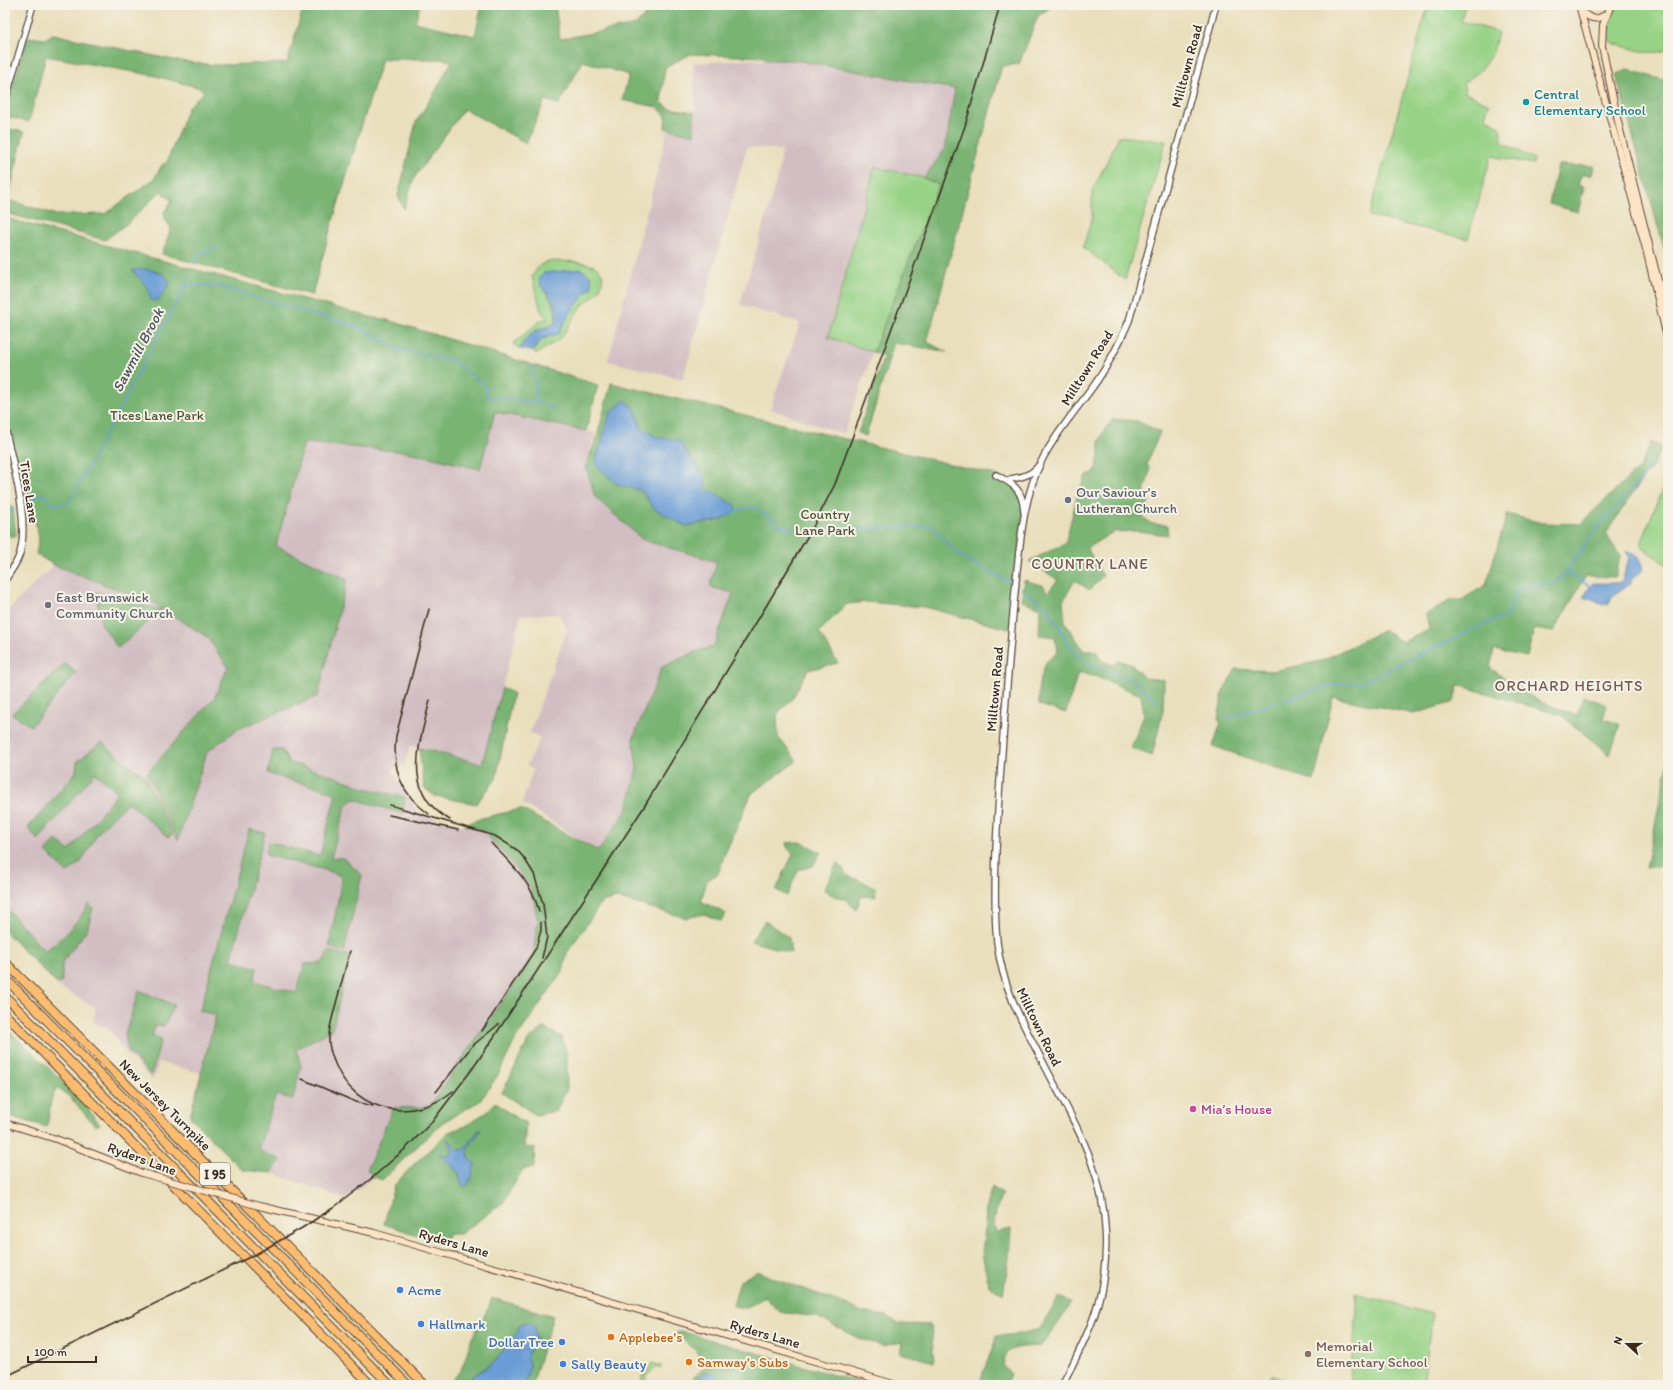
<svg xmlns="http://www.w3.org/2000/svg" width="1673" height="1390" font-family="Itim,sans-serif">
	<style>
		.industrial { fill: #d2bec2 }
		.green { fill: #97d286; stroke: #697e52 }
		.forest { fill: #79b473; stroke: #5a6f48; fill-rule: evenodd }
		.water { fill: #6a9dd5; stroke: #52647a }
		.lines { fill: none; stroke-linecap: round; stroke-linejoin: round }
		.stream { stroke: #6a9dd5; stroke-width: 1.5 }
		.tertiary-casing { stroke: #554536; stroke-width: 8 }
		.secondary-casing { stroke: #554536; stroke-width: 8 }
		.motorway-casing { stroke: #554536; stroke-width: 10 }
		.tertiary { stroke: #fff; stroke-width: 5.5 }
		.secondary { stroke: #fee4c6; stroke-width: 6 }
		.motorway { stroke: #fdbc70; stroke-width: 8 }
		.rail { stroke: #3b2a1e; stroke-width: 1.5 }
		.secondary-bridge-casing { stroke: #554536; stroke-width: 8; stroke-linecap: butt }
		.secondary-bridge { stroke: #fee4c6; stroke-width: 6 }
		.culture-dot { fill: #0f9aa8; stroke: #f7f3e8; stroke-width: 1.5 }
		.worship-dot { fill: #6b7280; stroke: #f7f3e8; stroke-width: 1.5 }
		.hotel-dot { fill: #d1479c; stroke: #f7f3e8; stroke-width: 1.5 }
		.shop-dot { fill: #3f7fe0; stroke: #f7f3e8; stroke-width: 1.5 }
		.food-dot { fill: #e8710a; stroke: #f7f3e8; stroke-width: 1.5 }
		.education-dot { fill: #8d6e63; stroke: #f7f3e8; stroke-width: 1.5 }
		.labels { text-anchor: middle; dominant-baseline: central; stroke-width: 4; stroke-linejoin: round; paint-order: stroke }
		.shield { fill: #f7f3e8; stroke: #73665b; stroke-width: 1 }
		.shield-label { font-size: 13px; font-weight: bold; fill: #3b2a1e }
		.street-label { font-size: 14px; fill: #3b2a1e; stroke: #f7f3e8 }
		.culture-label { font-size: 14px; fill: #0d838f; stroke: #f7f3e8; text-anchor: start }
		.park-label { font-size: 14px; fill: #525438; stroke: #f7f3e8 }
		.worship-label { font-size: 14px; fill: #5b616d; stroke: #f7f3e8; text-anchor: start }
		.hotel-label { font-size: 14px; fill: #b23c85; stroke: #f7f3e8; text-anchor: start }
		.shop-label { font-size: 14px; fill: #366cbe; stroke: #f7f3e8; text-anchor: start }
		.food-label { font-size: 14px; fill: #c56008; stroke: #f7f3e8; text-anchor: start }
		.education-label { font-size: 14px; fill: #785e54; stroke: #f7f3e8; text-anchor: start }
		.water-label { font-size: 15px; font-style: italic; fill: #4b525e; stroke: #f7f3e8 }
		.neighbourhood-label { font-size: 15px; letter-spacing: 1px; fill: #765950; stroke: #f7f3e8 }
	</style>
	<rect width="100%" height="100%" fill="#f7f3e8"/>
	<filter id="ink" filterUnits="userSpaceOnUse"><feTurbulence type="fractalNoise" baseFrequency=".025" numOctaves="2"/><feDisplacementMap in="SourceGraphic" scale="8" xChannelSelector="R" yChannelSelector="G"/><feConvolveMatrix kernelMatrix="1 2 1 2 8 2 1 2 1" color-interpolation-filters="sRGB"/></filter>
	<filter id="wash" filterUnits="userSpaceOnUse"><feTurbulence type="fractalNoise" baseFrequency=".012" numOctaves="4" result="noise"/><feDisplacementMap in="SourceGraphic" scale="16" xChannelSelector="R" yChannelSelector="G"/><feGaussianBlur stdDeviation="0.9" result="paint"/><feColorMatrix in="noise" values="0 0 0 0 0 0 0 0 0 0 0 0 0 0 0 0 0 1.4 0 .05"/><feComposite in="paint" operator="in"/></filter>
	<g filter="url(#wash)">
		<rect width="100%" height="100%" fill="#e9dfbc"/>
		<g class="industrial">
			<path d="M747,60H794L956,89L945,149L924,178L875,167L828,337L873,352L844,434L770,409L800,323L740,305L778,175L782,150L747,147L683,379L608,361L671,118L696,114L693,63Z"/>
			<path d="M495,412L595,433L586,466L643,540L717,562L733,593L714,646L695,652L633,739L637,768L627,810L598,851L522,803L533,770L527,765L540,738L530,732L567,629L558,614L521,615L482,764L410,746L404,767L392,769L418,813L484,831L530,885L538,921L533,956L429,1107L393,1108L367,1170L374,1177L345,1199L272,1173L280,1159L258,1150L277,1095L293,1099L301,1066L296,1049L307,1042L350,956L329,951L322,963L296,993L253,981L231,960L265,833L249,829L200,1010L216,1015L201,1073L159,1062L153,1081L128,1055L108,1027L93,1023L96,1008L58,986L5,933V613L54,565L155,604L207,637L228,667L215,697L147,773L178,840L207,752L236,730L318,696L276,546L304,443L408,452L480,469Z"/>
		</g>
		<g class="green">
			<path d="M1428,5H1465L1461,21L1498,32L1493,53L1479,72L1463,83L1466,93L1489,104L1485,117L1499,126L1503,143L1534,159L1533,164L1491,156L1468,239L1369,216Z"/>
			<path d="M1615,5H1668V49C1653,58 1628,47 1612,43L1606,34L1610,17Z"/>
			<path d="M1119,136L1166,141L1125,280L1083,247L1092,218V192Z"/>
			<path d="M875,167L924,178L939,185L873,352L828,337Z"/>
			<path d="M547,261C563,262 615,257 600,288C597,296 588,300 583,305C574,314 570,326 562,336C556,343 544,348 537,354L533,351L542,339L558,334L571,312L587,291H544C553,300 556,309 556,323C550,327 545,327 538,330C530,333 523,342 519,349L513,344L541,320L547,319L541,311L532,277L539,266Z"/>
			<path d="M1668,474V566L1640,546Z"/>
			<path d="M1355,1293L1432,1314L1423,1385H1349L1357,1311Z"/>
			<path d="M652,1363L662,1366L660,1368L657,1366L645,1378L647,1380L641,1384L642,1377L646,1374Z"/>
			<path d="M1272,1374L1296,1385H1265Z"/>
		</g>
		<g class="forest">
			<path d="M304,5H420L415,22L475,36L482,5H555L560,39L636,25L648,12L650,5H1054L1038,16L1019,64L1002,66L927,342L947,352L894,343L866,436L858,433L884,356L873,352L939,185L924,178L945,149L955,89L794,60H766L764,57L691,54L665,67L661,102L669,108L694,112V135L665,128L666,116L657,107L622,100L629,75L583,61L559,104L545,100L526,143L464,109L414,178L404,209L398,196L416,122L435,92L452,61L441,59H382L329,234L312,295L162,254L171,228L165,219L164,212L172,201L161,191L129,222L105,240L5,213V128L24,132L8,200L57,215L105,214L154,179L162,165L167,162L188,107L204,92L200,88L156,76L46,56L29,122L5,116V110L28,37L45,39L53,34L173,60L213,65L287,63Z"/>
			<path d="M1627,69L1663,80L1668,72V263L1616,75Z"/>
			<path d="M1558,165L1594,166L1592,175H1581L1578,185L1584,187L1578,212L1549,204Z"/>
			<path d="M5,218L374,318L384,319L598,385L586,431L495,412L480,469L408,452L304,443L276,546L347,579L318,696L236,730L207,752L178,840L147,773L215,697L228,667L207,637L155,604L54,565L36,554L39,538L30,498L14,466L5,415Z"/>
			<path d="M611,383L996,475L1011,483L1024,503L1012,630L924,607L867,602L847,604L819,632L838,663L808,670L792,699L777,714L778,737L797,761L752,793L724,856L718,874L707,880L701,901L726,914L721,921L704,914L686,918L616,898L602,902L567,953L563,971L515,1040L498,1075L480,1101L443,1122L382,1180L374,1177L367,1170L393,1108L429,1107L533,956L538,921L530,885L484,831L465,825L482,818L521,809L598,851L627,810L637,768L633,739L662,667L695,652L714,646L733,593L710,587L717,562L643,540L595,497L586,466L597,437Z"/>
			<path d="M1113,419L1137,421L1160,432L1147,464L1150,470L1144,493L1149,501L1143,517L1152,524L1167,525L1168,535L1137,531L1113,532L1087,548L1103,576L1089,590L1075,580L1063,601L1065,622L1084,651H1096L1101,660L1113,665L1119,660L1132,665L1144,678L1164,680L1163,710L1152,756L1131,748L1144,715L1141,695L1097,677L1078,672L1066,713L1039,705V684L1046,662L1058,652L1055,637L1039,635L1040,608L1021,600L1024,580L1044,586L1047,593L1058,580L1029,561C1041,556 1052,549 1065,544L1078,493L1086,476L1095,472L1099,457V442L1105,429Z"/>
			<path d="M1651,442L1660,446V452L1606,534L1620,556L1616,577L1586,576L1553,632L1534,629L1527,657L1494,650L1490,668L1538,701L1577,716L1583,696L1607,705L1603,719L1620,724L1610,755L1561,715L1458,685L1454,702L1414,714L1333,697L1314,781L1213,746L1221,722L1218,720L1223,691L1236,669L1273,671L1321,661L1384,630L1402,642L1429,630L1426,614L1451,600H1461L1486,585L1507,514L1542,523L1580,524L1640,467Z"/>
			<path d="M5,505L13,507L16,537L5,535Z"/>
			<path d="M96,592L135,604L161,609L160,619L153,617L118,648L101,623Z"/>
			<path d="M65,663L76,673L31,726L12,714Z"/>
			<path d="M502,688L513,693L496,779L476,804L435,796L424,788L419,748L482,764Z"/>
			<path d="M101,742L128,764L145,776L173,834L168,837L128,802L99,831L81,862L67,873L46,852L56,840L69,851L101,814L118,792L95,773L38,840L28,828L76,772L77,762Z"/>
			<path d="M273,750H282L288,762L334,776L365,788L405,797L403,814L355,799L346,805L331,858H343L362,875L344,952L329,947L340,890L341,876L325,870L266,855L268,842L320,856L336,794C314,784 290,782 268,773Z"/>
			<path d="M1668,763V864L1646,868Z"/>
			<path d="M249,829L265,833L231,960L257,968L254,981L296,993L305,964L322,963L329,951L350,956L332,1030L296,1049L301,1066L293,1099L276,1095L258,1150L281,1160L272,1173L242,1170L190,1117L216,1015L200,1011Z"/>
			<path d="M800,842L821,852L813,866L798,870L787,896L776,890L793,854L787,847L786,843Z"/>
			<path d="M837,863L843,868L846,875L875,887L876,897L861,896L856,910L846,899L834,896L824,890Z"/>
			<path d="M89,904L93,908L87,930L62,962V982L57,984L5,931V911L7,909L29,933L39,946L45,950C63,940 78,921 89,904Z"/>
			<path d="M765,921L789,938L791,953L751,941Z"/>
			<path d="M139,990L174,1005L164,1026L155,1025L152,1036L161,1039L151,1076L128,1051L125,1034Z"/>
			<path d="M5,1027L70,1088L100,1124L95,1126L69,1096L56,1088L51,1101L47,1127L5,1115Z"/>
			<path d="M544,1028L562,1037L567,1055V1089L556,1111L536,1115L502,1093L529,1039Z"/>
			<path d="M495,1102L516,1118L526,1123L524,1147L535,1148L534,1168L523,1169L503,1203L460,1234H450L442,1243L384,1224L394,1186L412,1166L449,1132L466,1126L490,1109ZM480,1129L481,1130L468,1148L469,1161L475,1163L462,1185L458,1172L440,1154L451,1156L452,1148L447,1141L449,1139L458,1150H463Z"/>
			<path d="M992,1187L1002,1194C998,1206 991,1220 996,1232L1011,1229L1009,1258L1003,1294L989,1286L982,1253L985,1227L986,1206Z"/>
			<path d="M758,1271L776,1279L848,1305L861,1312L886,1316L899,1324L931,1325L934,1362L900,1353L902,1342L883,1346L860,1339L817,1317L780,1312L765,1297L746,1308L733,1306L740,1281Z"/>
			<path d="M1059,1297L1071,1302L1060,1321L1041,1346C1032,1347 1013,1345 1007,1354C1005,1357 1004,1362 1003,1366L1011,1374L1006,1385H993L980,1381L997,1336L1019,1334L1040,1329Z"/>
			<path d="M492,1298L553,1316L532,1385H524L530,1366L527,1358L528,1353L536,1342L535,1327L531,1323L525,1322L520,1325L517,1333L509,1341L496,1361L473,1376L471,1379V1385H456L451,1381C469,1364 464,1353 474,1334C480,1322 488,1312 492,1298Z"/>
			<path d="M680,1331L869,1385H725L717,1374L705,1372L699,1377L702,1385H698L693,1378L706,1366L707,1363L688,1343L676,1335V1332Z"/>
		</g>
		<g class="water">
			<path d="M147,269L163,274L170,282L159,300L151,301L148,288L132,270Z"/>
			<path d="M581,269L591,276L592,288L587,291L571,312L558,334L542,339L533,351L519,349C523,342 530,333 538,330C545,327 550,327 556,323C556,314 556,305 551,298C545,290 539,287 539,277L543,273Z"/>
			<path d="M625,400L636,410L641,428L657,437L678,440L706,478L705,488L737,506L733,513L721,520L686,526L654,509L642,491L617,484L595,464L610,413Z"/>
			<path d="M1626,551C1633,553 1649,562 1641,572C1639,574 1635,576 1632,578L1631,583L1616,593L1607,605L1583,597L1593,583H1619L1622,582L1629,557Z"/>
			<path d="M480,1129L481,1130L468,1148L469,1160L475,1163L471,1180L466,1187L462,1185L458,1172L439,1154L451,1156L452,1148L447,1140L448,1139L458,1150H463Z"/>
			<path d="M525,1322L531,1323L535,1327L536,1342L528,1353L527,1358L530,1366L524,1385H471V1379L473,1376L496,1361L509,1341L517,1333L520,1325Z"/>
			<path d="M705,1372L717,1374L725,1385H702L699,1377Z"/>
		</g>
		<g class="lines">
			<g class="stream">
				<path d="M195,264C197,252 211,249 221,247"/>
				<path d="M185,286L213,285L355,326L381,339L398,349L452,360L486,387L487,397L536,402L535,383L532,366"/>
				<path d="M536,402L554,408"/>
				<path d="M29,500L39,495H44L51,503L58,505L69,503L185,286L190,274"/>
				<path d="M733,513L744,508L755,507L779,525L793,529"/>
				<path d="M5,515L15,510"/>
				<path d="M824,527L860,529L932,526L956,553L1010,582"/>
				<path d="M1566,571L1591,587"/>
				<path d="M1020,588L1047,607L1073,651L1088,665L1133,680L1158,702"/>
				<path d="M1226,718L1334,684L1361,683L1486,623L1508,615L1517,590L1560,580L1592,534L1656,463"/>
			</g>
		</g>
	</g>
	<g filter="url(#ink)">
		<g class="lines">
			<defs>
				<g id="tertiary">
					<path d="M5,101L33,5"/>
					<path d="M5,428C12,462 31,523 19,556C16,565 10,572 5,580"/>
					<path d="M996,475C1014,484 1023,490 1024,512"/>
					<path d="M1011,479C1022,477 1032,475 1039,465"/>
					<path d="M1062,1385C1074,1362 1087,1338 1095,1313C1111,1263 1109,1208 1090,1158C1078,1125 1059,1094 1043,1062C1022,1023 1002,986 997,942C994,912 995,881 996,851C998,800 1002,750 1006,699C1009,656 1013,613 1017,570C1021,533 1025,494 1042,460C1056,432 1079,407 1097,381C1110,362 1120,342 1129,321L1216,5"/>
				</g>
				<g id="secondary">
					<path d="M1579,5L1646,249L1668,342"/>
					<path d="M1611,5L1603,25L1602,46L1619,126L1668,320"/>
					<path d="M1581,11C1590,19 1597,22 1607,13"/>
					<path d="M5,1123L56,1139L142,1173"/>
					<path d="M259,1206L374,1233L897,1385"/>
				</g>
				<g id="motorway">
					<path d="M5,962L425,1385"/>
					<path d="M5,978L408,1385"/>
					<path d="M5,996L390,1385"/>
					<path d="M5,1014L371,1385"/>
				</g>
			</defs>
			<use href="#tertiary" class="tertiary-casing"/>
			<use href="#secondary" class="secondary-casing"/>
			<use href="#motorway" class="motorway-casing"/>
			<use href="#tertiary" class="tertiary"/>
			<use href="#secondary" class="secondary"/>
			<use href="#motorway" class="motorway"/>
			<g class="rail">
				<path d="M429,609L396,736C392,770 401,794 429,814"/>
				<path d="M430,700C420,743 400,792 450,820"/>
				<path d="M390,805L495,836L517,850L524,858L534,874L543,904L547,937L542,958"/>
				<path d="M389,815L458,830"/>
				<path d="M491,843C511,864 533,883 539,912"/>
				<path d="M350,951C345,970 340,988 335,1007C333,1016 329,1027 329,1037C328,1047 332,1057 336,1066C357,1114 414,1123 453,1091"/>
				<path d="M482,1031L536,948L541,930V922"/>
				<path d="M302,1079L356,1102L373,1106"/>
				<path d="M436,1092L472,1046L499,1024"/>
				<path d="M5,1377L256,1254L302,1228L333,1208L372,1178L405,1149L432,1122L473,1068L494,1037L642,810L765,608L813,527L835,484L852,438L965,126L1000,5"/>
			</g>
			<defs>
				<path id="secondary-bridge" d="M142,1173L259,1206"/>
			</defs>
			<use href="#secondary-bridge" class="secondary-bridge-casing"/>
			<use href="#secondary-bridge" class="secondary-bridge"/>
		</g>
	</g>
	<circle class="culture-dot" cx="1526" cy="102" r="4"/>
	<g class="worship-dot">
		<circle cx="1068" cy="500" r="4"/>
		<circle cx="48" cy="605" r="4"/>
	</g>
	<circle class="hotel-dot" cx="1193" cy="1109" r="4"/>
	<g class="shop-dot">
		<circle cx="400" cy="1290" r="4"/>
		<circle cx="421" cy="1324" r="4"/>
		<circle cx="562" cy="1342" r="4"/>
		<circle cx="563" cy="1364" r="4"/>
	</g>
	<g class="food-dot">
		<circle cx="611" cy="1337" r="4"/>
		<circle cx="689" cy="1362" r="4"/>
	</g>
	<circle class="education-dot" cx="1308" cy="1354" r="4"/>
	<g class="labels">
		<rect class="shield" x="200" y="1163" width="30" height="22" rx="3"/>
		<g class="shield-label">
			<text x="215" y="1174">I 95</text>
		</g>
		<g class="street-label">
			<text transform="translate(1187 66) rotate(-75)">Milltown Road</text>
			<text transform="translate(1087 368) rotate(-58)">Milltown Road</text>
			<text transform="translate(29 492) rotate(81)">Tices Lane</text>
			<text transform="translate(995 689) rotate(-85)">Milltown Road</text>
			<text transform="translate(1039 1027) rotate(64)">Milltown Road</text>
			<text transform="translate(165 1105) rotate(45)">New Jersey Turnpike</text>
			<text transform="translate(142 1159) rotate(20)">Ryders Lane</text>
			<text transform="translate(454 1243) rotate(16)">Ryders Lane</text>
			<text transform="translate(765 1334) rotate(16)">Ryders Lane</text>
		</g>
		<g class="culture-label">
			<text x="1534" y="94">Central<tspan x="1534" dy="16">Elementary School</tspan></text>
		</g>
		<g class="park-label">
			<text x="157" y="415">Tices Lane Park</text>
			<text x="825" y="514">Country<tspan x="825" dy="16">Lane Park</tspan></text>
		</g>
		<g class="worship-label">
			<text x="1076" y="492">Our Saviour's<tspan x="1076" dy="16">Lutheran Church</tspan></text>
			<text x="56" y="597">East Brunswick<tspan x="56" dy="16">Community Church</tspan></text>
		</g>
		<g class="hotel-label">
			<text x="1201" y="1109">Mia’s House</text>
		</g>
		<g class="shop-label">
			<text x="408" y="1290">Acme</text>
			<text x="429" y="1324">Hallmark</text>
			<text x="554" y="1342" text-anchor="end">Dollar Tree</text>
			<text x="571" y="1364">Sally Beauty</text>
		</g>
		<g class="food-label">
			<text x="619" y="1337">Applebee's</text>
			<text x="697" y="1362">Samway's Subs</text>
		</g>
		<g class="education-label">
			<text x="1316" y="1346">Memorial<tspan x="1316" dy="16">Elementary School</tspan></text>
		</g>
		<g class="water-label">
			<text transform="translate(138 350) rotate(-62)">Sawmill Brook</text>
		</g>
		<g class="neighbourhood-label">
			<text x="1090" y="564">COUNTRY LANE</text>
			<text x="1569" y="686">ORCHARD HEIGHTS</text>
		</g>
	</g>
	<rect width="1673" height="1390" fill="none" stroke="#f7f3e8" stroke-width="20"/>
	<g transform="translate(1627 1344) rotate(291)" stroke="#f7f3e8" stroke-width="3" paint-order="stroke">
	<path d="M0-3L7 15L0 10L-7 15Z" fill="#3b2a1e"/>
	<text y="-6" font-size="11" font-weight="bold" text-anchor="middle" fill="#3b2a1e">N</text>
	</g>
	<path d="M28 1356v6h68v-6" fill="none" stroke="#3b2a1e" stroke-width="2"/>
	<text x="34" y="1356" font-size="12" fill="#3b2a1e" stroke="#f7f3e8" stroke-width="3" paint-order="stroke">100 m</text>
</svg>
